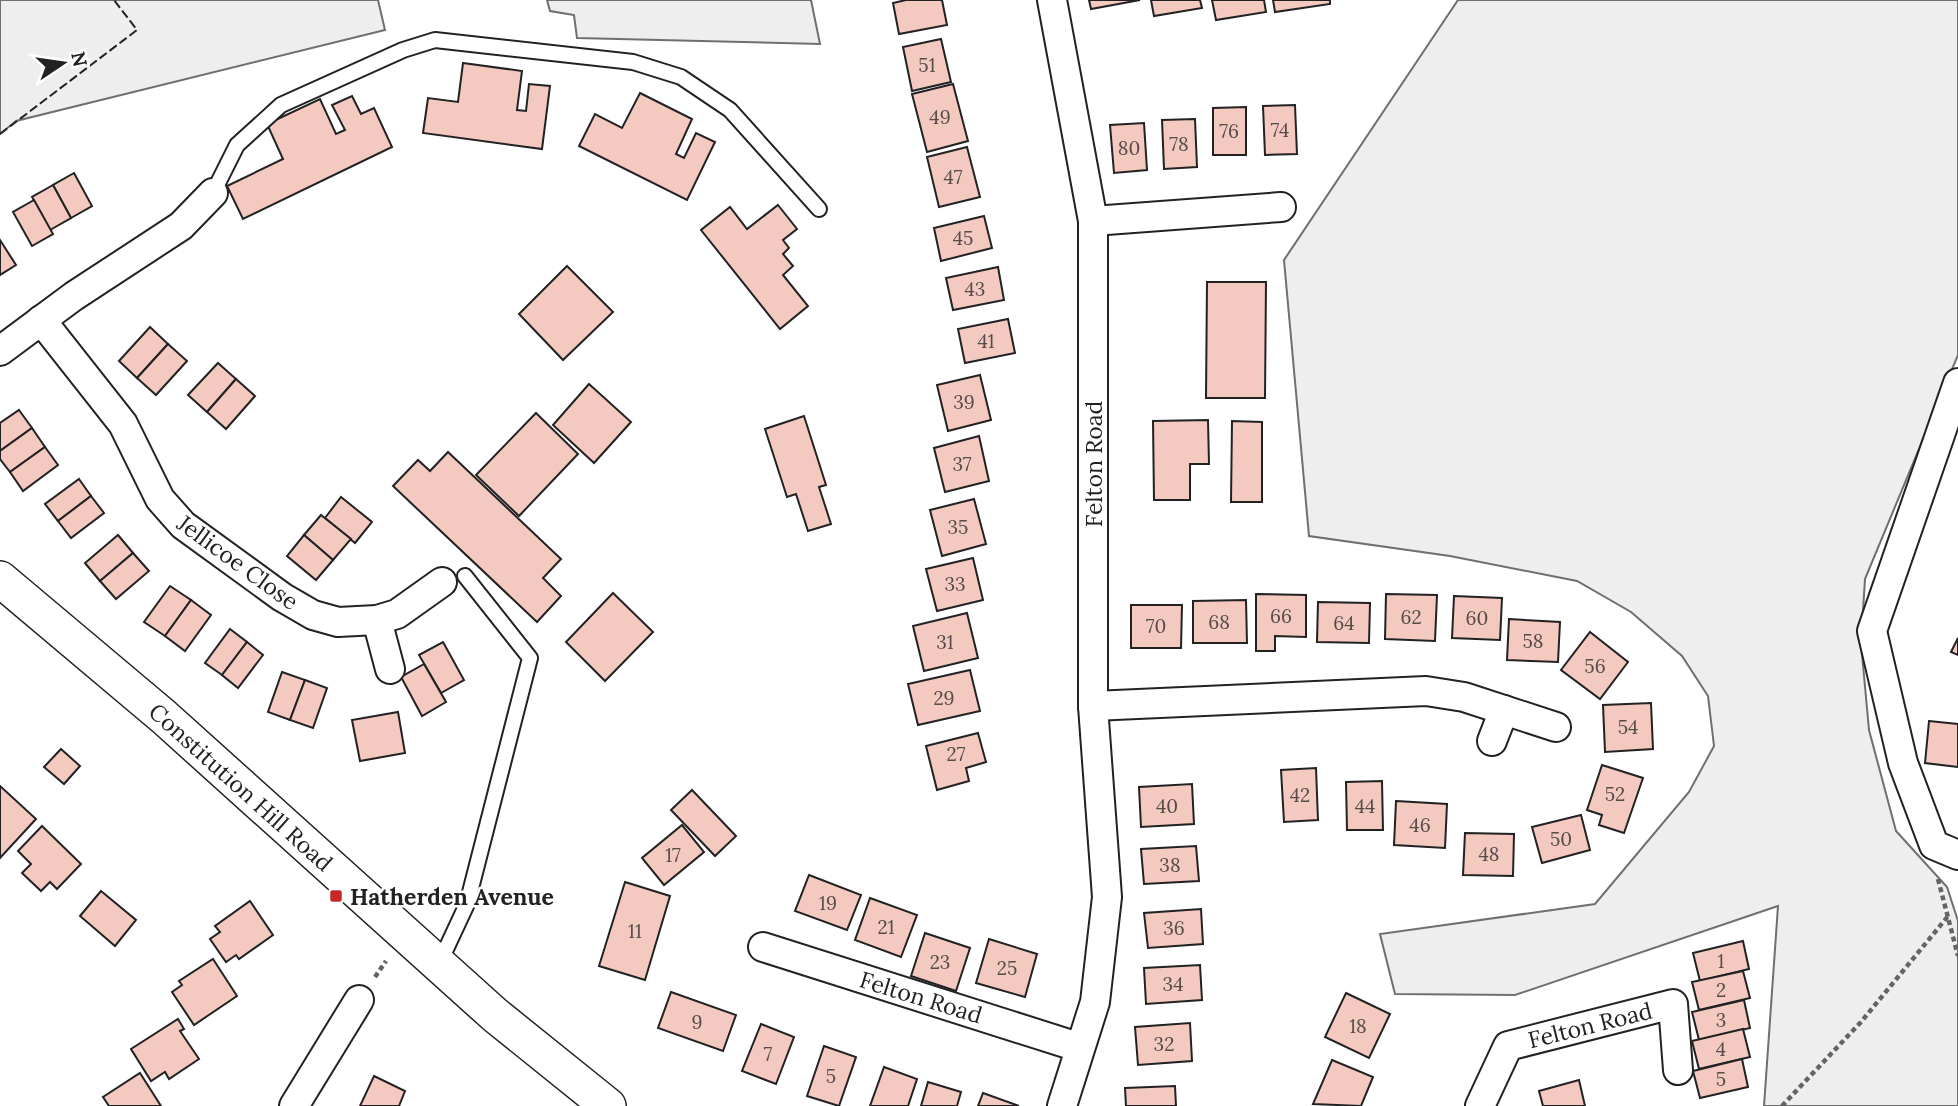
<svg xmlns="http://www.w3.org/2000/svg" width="1958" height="1106" font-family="Lora,serif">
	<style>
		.green { fill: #eee; stroke: #6f6f6f; stroke-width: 2 }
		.building { fill: #f3c9c0; stroke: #222; stroke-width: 2 }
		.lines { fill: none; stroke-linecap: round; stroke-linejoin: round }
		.service-casing { stroke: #222; stroke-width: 18 }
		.minor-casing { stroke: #222; stroke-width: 32 }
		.tertiary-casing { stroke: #222; stroke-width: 38 }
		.path { stroke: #646464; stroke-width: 4.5; stroke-dasharray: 5 3.5; stroke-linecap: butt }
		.service { stroke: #fff; stroke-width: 14 }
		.minor { stroke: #fff; stroke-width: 28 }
		.tertiary { stroke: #fff; stroke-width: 35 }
		.fence { stroke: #222; stroke-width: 2; stroke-dasharray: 9 3.5; stroke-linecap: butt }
		.poi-dot { fill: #c62828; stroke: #fff; stroke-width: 2.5 }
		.labels { text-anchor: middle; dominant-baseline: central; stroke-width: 5; stroke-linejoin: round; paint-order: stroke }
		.number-label { font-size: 19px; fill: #564c4a }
		.street-label { font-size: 23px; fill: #222; stroke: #fff }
		.poi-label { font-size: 23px; font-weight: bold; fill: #222; stroke: #fff; text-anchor: start }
	</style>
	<rect width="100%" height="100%" fill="#fff"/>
	<g class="green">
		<path d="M0,0H378L385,30L16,121L0,134Z"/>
		<path d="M547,0H811L820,44L577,38L574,15L550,11Z"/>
		<path d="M1458,0H1958V355L1865,579L1861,643L1869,730L1896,831L1947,887L1958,921V1106H1764L1778,906L1515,995L1395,994L1380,934L1595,904L1689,792L1714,746L1708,696L1682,656L1631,612L1577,581L1450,556L1309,536L1284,260Z"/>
	</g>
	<g class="building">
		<path d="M906,0H942L947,25L899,34L893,3Z"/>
		<path d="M1089,0H1140L1091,9Z"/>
		<path d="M1151,0H1200L1202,8L1154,16Z"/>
		<path d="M1212,0H1264L1266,12L1216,20Z"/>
		<path d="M1273,0H1330V4L1275,12Z"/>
		<path d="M941,39L951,82L912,91L903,47Z"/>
		<path d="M463,63L522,71L517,110L526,111L529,84L550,86L542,149L423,133L428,98L458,102Z"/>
		<path d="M953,84L968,141L927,152L912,94Z"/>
		<path d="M640,93L692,119L676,154L684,158L696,133L715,142L687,200L579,146L595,114L622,128Z"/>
		<path d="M352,96L361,114L374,108L392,147L243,219L227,186L283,159L267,124L320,99L336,134L345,130L332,105Z"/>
		<path d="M1295,105L1297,154L1265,155L1263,106Z"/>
		<path d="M1246,107V155H1213V108Z"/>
		<path d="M1195,119L1197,167L1164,169L1162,120Z"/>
		<path d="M1144,123L1147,170L1114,173L1110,125Z"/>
		<path d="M967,147L980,197L939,207L927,157Z"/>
		<path d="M74,173L92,206L71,218L53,185Z"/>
		<path d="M53,185L71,218L50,230L32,197Z"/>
		<path d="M34,200L53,234L32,246L13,212Z"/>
		<path d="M778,205L797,229L783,240L789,248L783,254L793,266L783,275L808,306L780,329L701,230L730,207L747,229Z"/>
		<path d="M984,216L992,248L941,261L934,228Z"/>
		<path d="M0,240L16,265L0,275Z"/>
		<path d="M567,266L613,312L563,360L519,314Z"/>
		<path d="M998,267L1004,300L953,310L946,278Z"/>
		<path d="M1207,282H1266L1265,398H1206Z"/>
		<path d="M1008,319L1015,353L965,363L958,329Z"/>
		<path d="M150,327L168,344L137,378L119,361Z"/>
		<path d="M168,344L187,361L156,395L137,378Z"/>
		<path d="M218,363L236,379L207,412L188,395Z"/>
		<path d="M980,375L991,420L948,431L937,385Z"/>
		<path d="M236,379L255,396L226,429L207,412Z"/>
		<path d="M589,384L631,422L594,463L553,425Z"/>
		<path d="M19,410L32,428L0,451V423Z"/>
		<path d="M536,413L578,454L519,516L476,475Z"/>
		<path d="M804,416L826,485L819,487L831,524L808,531L796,494L787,497L765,429Z"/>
		<path d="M1208,420L1209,464H1190V500H1154L1153,421Z"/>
		<path d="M1232,421L1262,422V502H1231Z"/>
		<path d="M32,428L45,447L10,472L0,459V451Z"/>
		<path d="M979,436L989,481L945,492L934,448Z"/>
		<path d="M45,447L58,465L23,491L10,472Z"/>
		<path d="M448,452L561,559L543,578L561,596L537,622L393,486L418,460L430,471Z"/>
		<path d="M79,479L91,496L58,521L45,504Z"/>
		<path d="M91,496L104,513L71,538L58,521Z"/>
		<path d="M341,497L372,522L355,543L325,518Z"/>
		<path d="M974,499L986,544L942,556L930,510Z"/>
		<path d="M321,515L351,539L333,560L304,535Z"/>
		<path d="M118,535L133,553L100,581L85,563Z"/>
		<path d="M304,535L333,560L316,580L287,556Z"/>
		<path d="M133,553L149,571L116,599L100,581Z"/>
		<path d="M973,558L983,600L937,611L926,569Z"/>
		<path d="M170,586L191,600L165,636L144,622Z"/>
		<path d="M613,593L653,632L605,681L566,642Z"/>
		<path d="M1256,594L1306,595V637L1275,636V651H1256Z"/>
		<path d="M1386,594L1437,595L1435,641L1385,639Z"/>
		<path d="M1454,596L1502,598L1500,640L1452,638Z"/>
		<path d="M191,600L211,615L185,651L165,636Z"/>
		<path d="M1246,600L1247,643H1193V601Z"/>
		<path d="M1318,602L1370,603L1369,643L1317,642Z"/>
		<path d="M1131,605H1182L1181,648H1131Z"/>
		<path d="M967,613L978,658L924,671L913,626Z"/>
		<path d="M1509,619L1560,622L1558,662L1507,660Z"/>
		<path d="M230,629L247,642L222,675L205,663Z"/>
		<path d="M1590,632L1628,662L1600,699L1561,670Z"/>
		<path d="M1958,638V655L1951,652Z"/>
		<path d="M247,642L263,655L238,688L222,675Z"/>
		<path d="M443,642L464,680L441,693L419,655Z"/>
		<path d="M424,664L446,702L422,716L401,677Z"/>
		<path d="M970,670L980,711L918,725L908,684Z"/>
		<path d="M282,672L305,680L290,720L268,712Z"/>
		<path d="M305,680L327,688L313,728L290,720Z"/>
		<path d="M1651,703L1653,749L1605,752L1603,705Z"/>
		<path d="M398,712L405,753L360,761L352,720Z"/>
		<path d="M1929,721L1958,724V767L1925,763Z"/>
		<path d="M978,733L986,762L966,768L969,781L937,790L926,746Z"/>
		<path d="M61,749L80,766L64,784L44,767Z"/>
		<path d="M1602,765L1643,778L1624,833L1599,825L1602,815L1587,810Z"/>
		<path d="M1316,768L1318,820L1284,822L1281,770Z"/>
		<path d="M1382,781L1383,830H1347L1346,782Z"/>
		<path d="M1192,784L1194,824L1141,827L1139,787Z"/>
		<path d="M0,786L36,819L0,858Z"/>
		<path d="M692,790L736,836L715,856L671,810Z"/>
		<path d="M1396,801L1447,804L1445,848L1394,845Z"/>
		<path d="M1581,815L1590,850L1542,863L1532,827Z"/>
		<path d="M682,825L704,852L664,885L642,858Z"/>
		<path d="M42,826L81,864L57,889L50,882L41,891L22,873L31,864L18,851Z"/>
		<path d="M1465,833L1514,834L1513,876L1463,875Z"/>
		<path d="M1196,846L1199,881L1144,884L1141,849Z"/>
		<path d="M809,875L861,895L847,930L795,911Z"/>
		<path d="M625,882L670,896L645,980L599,966Z"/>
		<path d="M101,891L136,920L115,946L80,916Z"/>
		<path d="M870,898L917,915L901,957L855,940Z"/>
		<path d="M250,901L273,935L239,959L236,955L226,962L210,939L220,932L215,926Z"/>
		<path d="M1201,909L1203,944L1148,948L1144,913Z"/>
		<path d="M925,933L970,948L956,991L911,976Z"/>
		<path d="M989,939L1037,954L1025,997L976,983Z"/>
		<path d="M1743,941L1749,969L1700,981L1693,953Z"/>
		<path d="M213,959L237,996L194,1025L172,992L182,985L179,981Z"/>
		<path d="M1200,965L1202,1000L1146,1004L1144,968Z"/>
		<path d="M1743,971L1750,998L1699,1010L1692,982Z"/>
		<path d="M671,992L736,1015L723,1051L658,1028Z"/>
		<path d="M1346,993L1390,1014L1369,1058L1325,1037Z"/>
		<path d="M1744,1000L1750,1028L1699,1040L1692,1012Z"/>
		<path d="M178,1019L184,1029L180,1031L199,1059L169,1079L165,1072L151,1081L131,1049Z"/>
		<path d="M1190,1023L1192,1061L1138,1065L1135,1027Z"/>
		<path d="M761,1024L794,1037L776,1084L742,1071Z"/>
		<path d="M1743,1029L1750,1057L1699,1069L1692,1041Z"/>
		<path d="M824,1046L856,1057L839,1106L807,1096Z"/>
		<path d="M1742,1059L1748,1087L1700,1098L1693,1071Z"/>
		<path d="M1332,1060L1373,1077L1361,1106L1313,1104Z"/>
		<path d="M884,1067L917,1079L908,1106H870Z"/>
		<path d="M140,1073L161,1106H109L103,1097Z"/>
		<path d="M374,1076L405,1091L399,1106H360Z"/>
		<path d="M1579,1080L1585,1106H1543L1539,1091Z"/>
		<path d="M928,1082L961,1092L957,1106H921Z"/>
		<path d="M1175,1086L1176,1106H1126L1125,1088Z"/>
		<path d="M983,1093L1019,1106H978Z"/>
	</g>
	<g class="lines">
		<defs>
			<g id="service">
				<path d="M213,193L237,145L281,105L403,50L435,40L633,62L681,77L730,110L819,209"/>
				<path d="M439,964L467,904L530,658L465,576"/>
			</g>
			<g id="minor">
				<path d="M1052,0L1093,221V706L1107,897L1095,1002L1062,1106"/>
				<path d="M1093,221L1281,207"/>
				<path d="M41,320L123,424L160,499L183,525L282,597L313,615L338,622L377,620L397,614L442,582"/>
				<path d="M0,351L74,296L181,226L213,193"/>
				<path d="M1958,383L1872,631L1903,763L1934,845L1958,855"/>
				<path d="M377,620L390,669"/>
				<path d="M1093,706L1426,691L1464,697L1556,727"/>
				<path d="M1492,741L1504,710"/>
				<path d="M763,947L1078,1047"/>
				<path d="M294,1106L359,1000"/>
				<path d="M1480,1106L1508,1046L1673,1004L1678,1070"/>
			</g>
			<path id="tertiary" d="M0,579L164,717L495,1015L608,1106"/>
		</defs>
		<use href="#service" class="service-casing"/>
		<use href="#minor" class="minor-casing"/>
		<use href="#tertiary" class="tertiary-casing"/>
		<g class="path">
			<path d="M1938,879L1958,956"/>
			<path d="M375,977L386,961"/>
			<path d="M1782,1106L1861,1022L1949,915"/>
		</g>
		<use href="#service" class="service"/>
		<use href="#minor" class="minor"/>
		<use href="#tertiary" class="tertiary"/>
		<path class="fence" d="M0,134L137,30L114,0"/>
	</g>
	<rect class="poi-dot" x="329" y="889" width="14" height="14" rx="3.5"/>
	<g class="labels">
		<g class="number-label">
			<text x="927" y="65">51</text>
			<text x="940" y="117">49</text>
			<text x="1280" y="130">74</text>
			<text x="1229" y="131">76</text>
			<text x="1179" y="144">78</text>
			<text x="1129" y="148">80</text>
			<text x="953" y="177">47</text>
			<text x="963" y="238">45</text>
			<text x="975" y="289">43</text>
			<text x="986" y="341">41</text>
			<text x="964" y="402">39</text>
			<text x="962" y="464">37</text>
			<text x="958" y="527">35</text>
			<text x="955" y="584">33</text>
			<text x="1281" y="616">66</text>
			<text x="1411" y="617">62</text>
			<text x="1477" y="618">60</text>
			<text x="1219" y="622">68</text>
			<text x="1344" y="623">64</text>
			<text x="1156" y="626">70</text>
			<text x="1533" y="641">58</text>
			<text x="945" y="642">31</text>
			<text x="1595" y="666">56</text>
			<text x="944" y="698">29</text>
			<text x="1628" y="727">54</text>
			<text x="956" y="754">27</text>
			<text x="1615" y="794">52</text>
			<text x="1300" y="795">42</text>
			<text x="1167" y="806">40</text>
			<text x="1365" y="806">44</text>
			<text x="1420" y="825">46</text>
			<text x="1561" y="839">50</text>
			<text x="1489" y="854">48</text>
			<text x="673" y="855">17</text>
			<text x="1170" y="865">38</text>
			<text x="828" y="903">19</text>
			<text x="886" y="927">21</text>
			<text x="1174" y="928">36</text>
			<text x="635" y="931">11</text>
			<text x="1721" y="961">1</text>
			<text x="940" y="962">23</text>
			<text x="1007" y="968">25</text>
			<text x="1173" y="984">34</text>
			<text x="1721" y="990">2</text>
			<text x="1721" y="1020">3</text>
			<text x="697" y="1022">9</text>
			<text x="1358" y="1026">18</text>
			<text x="1164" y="1044">32</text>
			<text x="1721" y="1049">4</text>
			<text x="768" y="1054">7</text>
			<text x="831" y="1076">5</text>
			<text x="1721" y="1079">5</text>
		</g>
		<g class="street-label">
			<text transform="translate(1093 464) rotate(-90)">Felton Road</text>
			<text transform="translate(238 562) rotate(36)">Jellicoe Close</text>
			<text transform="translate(241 787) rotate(42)">Constitution Hill Road</text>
			<text transform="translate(921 997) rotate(17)">Felton Road</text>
			<text transform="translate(1590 1025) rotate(-14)">Felton Road</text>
		</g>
		<g class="poi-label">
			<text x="350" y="896">Hatherden Avenue</text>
		</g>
	</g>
	<g transform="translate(63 63) rotate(77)" stroke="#ffffff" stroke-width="5" paint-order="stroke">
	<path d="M0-5L12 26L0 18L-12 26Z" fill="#222222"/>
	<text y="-10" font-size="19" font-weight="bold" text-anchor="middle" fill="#222222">N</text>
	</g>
</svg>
